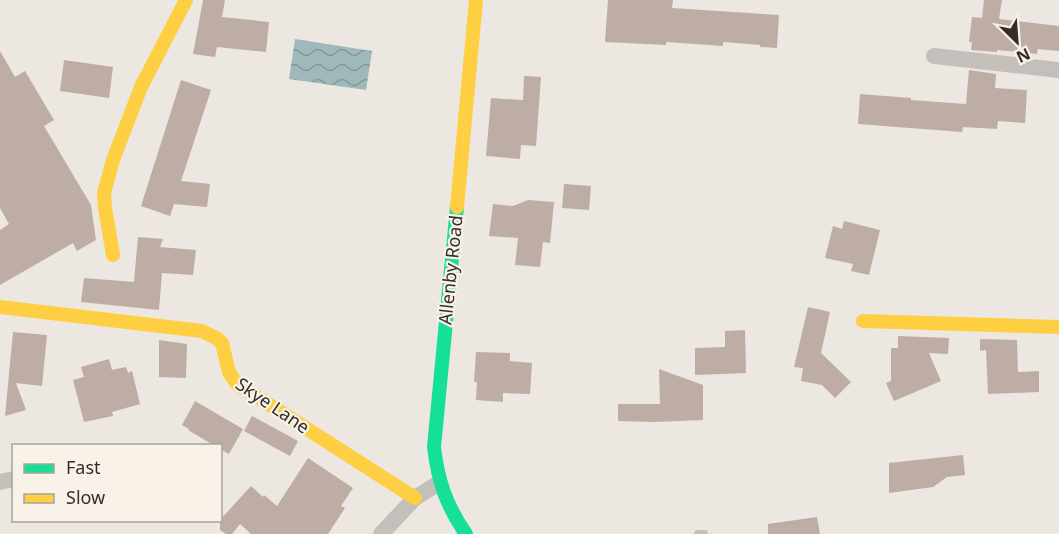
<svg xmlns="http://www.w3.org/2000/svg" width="1059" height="534" font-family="'Noto Sans',sans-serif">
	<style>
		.water { fill: url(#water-waves) }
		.building { fill: #beada4 }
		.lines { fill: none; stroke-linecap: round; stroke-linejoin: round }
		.lane { stroke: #c4bfba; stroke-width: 8 }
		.street { stroke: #c4bfba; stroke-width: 16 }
		.fast { stroke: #16e098; stroke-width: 14 }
		.slow { stroke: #ffcf43; stroke-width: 14 }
		.labels { text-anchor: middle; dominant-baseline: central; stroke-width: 4.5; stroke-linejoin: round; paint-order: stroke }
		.street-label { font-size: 18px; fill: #352d28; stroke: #f8f2e8 }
	</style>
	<defs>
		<pattern id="water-waves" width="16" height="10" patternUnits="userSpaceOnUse" patternTransform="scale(1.5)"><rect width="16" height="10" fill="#9fb9ba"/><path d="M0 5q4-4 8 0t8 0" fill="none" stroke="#829797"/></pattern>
	</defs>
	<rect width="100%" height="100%" fill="#ece7e0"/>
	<path class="water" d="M295,39L372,51L366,90L289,79Z"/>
	<g class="building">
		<path d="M203,0H225L222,17L269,22L266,52L217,47L215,57L193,54Z"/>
		<path d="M608,0H673L672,8L779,15L777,48L760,47V45L723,42V46L666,42V45L605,42Z"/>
		<path d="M984,0H1002L999,19L1059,26V51L1038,49L1037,54L997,50V52L971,50L972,42H969L972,17L982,18Z"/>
		<path d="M0,51L15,77L25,71L54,120L44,126L91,205L96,240L77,251L73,243L0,285V230L9,224L0,208Z"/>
		<path d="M64,60L113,67L109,98L60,91Z"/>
		<path d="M969,70L996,74L995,88L1027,90L1025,123L998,121L997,129L963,127L962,132L858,124L860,94L911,98V100L966,104Z"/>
		<path d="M524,76L541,77L536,146L521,145L520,159L486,156L491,98L523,100Z"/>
		<path d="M181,80L211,90L181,181L210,184L207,207L174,204L170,216L141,206Z"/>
		<path d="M564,184L591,186L589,210L562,208Z"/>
		<path d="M528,200L554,202L550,243L543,242L540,267L515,265L518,238L489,236L493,204L513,206Z"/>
		<path d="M844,221L880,230L869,275L851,271L853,264L825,258L833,226L842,229Z"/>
		<path d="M138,237L163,239L160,247L196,250L193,275L162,273L159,310L81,302L84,278L134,282Z"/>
		<path d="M808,307L830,312L821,353L851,382L835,398L822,385L801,381L803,368L794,367Z"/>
		<path d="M745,330L746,373L695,375V348L725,347V331Z"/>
		<path d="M13,332L47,335L42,386L16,383L26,410L5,416Z"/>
		<path d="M898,336L949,338L948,354L929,353L941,381L894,401L886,383L891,381V348H898Z"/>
		<path d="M980,339L1017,340L1018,372L1039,371V392L988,394L986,350L980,351Z"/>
		<path d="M159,340L187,344L186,378L159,377Z"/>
		<path d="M476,352L510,353V361L532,363L530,394L503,393V402L476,400L477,382H474Z"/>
		<path d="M109,359L112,370L126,367L128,373L132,371L140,404L112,412L113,416L84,422L73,380L84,377L81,367Z"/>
		<path d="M659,369L703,385V420L655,422L618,421V404H660Z"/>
		<path d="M195,401L243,429L229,454L220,449V446H215L188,430L189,429L182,425Z"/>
		<path d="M252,416L298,441L290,456L244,431Z"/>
		<path d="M963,455L965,475L947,477L933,487L889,493V463Z"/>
		<path d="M308,458L353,488L341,506L345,508L328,534H251L240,524L232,534H226L220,530V520L251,486L263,497L264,495L277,506Z"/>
		<path d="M817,517L820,534H768V524Z"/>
	</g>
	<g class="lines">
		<path class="lane" d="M698,534H704"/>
		<g class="street">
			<path d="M934,56L1059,70"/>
			<path d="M0,482L14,479"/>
			<path d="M381,534L415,498L439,483"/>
		</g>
		<path class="fast" d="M457,207L434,447C438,481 446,505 466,534"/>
		<g class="slow">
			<path d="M457,207L476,0"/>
			<path d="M113,255L105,208L104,193L113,160L141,87L186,0"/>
			<path d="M0,307L202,331L218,339L222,343L229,372L237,384L415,498"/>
			<path d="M863,321L1059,327"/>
		</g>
	</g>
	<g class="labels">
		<g class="street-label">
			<text transform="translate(450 270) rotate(-84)">Allenby Road</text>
			<text transform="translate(273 405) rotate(34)">Skye Lane</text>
		</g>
	</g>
	<rect x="12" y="444" width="210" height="78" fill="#f8f2e8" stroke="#aaa39b" stroke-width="1.5"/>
	<rect x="24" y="464" width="30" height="9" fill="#16e098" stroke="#aaa39b" stroke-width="1.5"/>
	<text x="66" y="474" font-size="18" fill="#352d28">Fast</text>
	<rect x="24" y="494" width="30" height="9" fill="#ffcf43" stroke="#aaa39b" stroke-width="1.5"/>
	<text x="66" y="504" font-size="18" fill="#352d28">Slow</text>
	<g transform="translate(1017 42) rotate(155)" stroke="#f8f2e8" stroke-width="4.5" paint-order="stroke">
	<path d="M0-4.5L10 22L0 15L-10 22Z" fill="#352d28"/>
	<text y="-9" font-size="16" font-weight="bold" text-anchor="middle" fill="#352d28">N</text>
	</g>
</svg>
